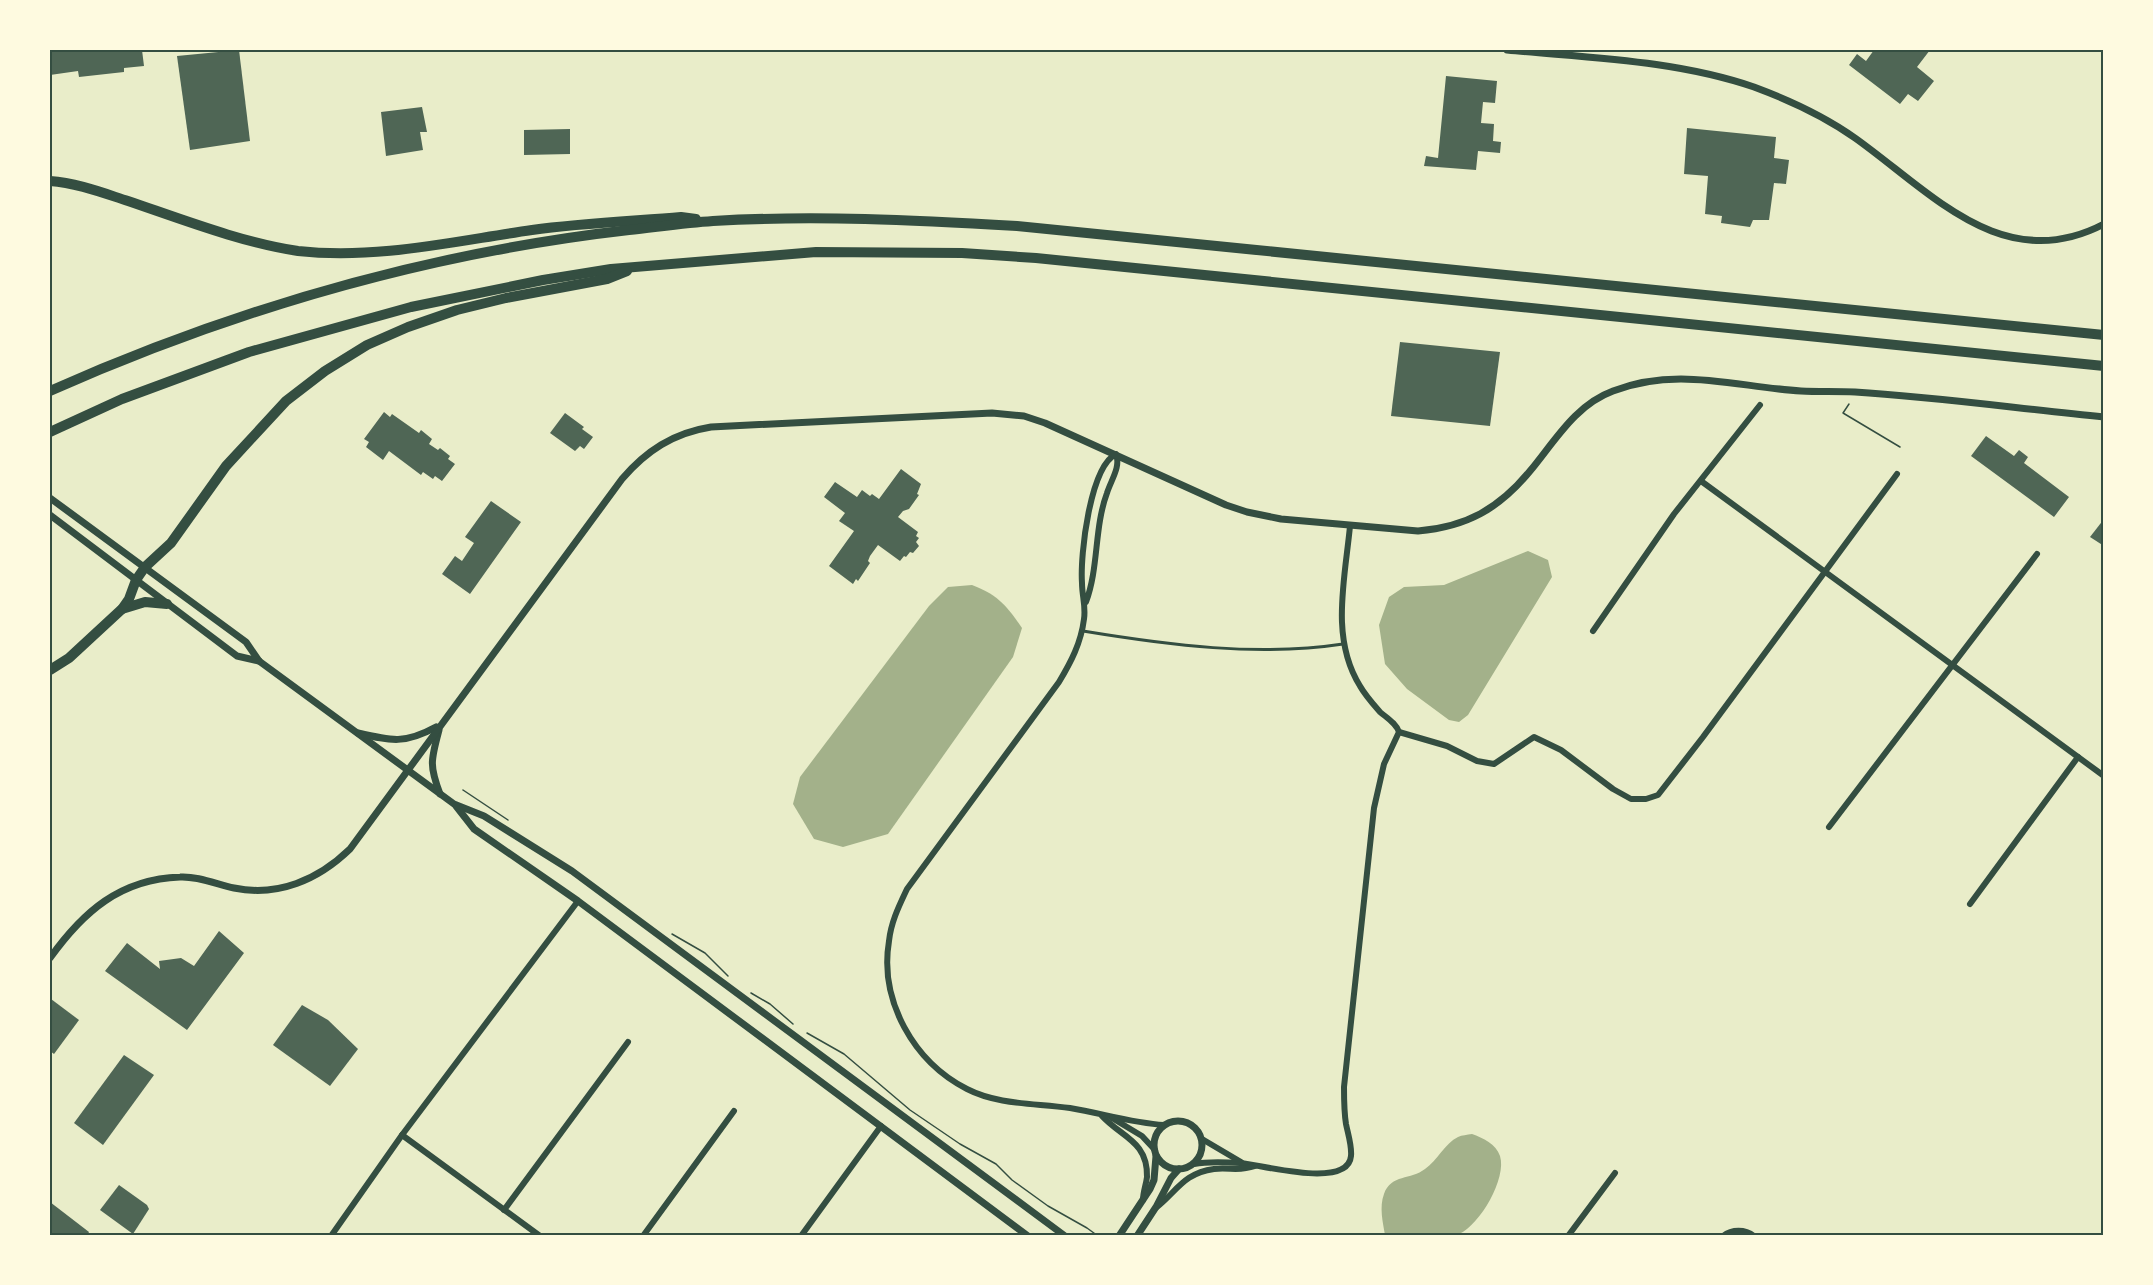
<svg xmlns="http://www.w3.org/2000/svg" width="2153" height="1285" font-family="Cabin,sans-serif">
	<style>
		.water { fill: #a3b18a }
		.building { fill: #4f6655 }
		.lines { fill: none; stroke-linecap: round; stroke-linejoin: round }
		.path { stroke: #344e41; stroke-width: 1.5 }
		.service { stroke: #344e41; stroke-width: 3 }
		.minor { stroke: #344e41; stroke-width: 6 }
		.tertiary { stroke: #344e41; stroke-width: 7 }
		.motorway { stroke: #344e41; stroke-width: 10 }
		.neatline { fill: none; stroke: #344e41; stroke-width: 2 }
	</style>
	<rect width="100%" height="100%" fill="#e9edc9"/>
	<g class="water">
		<path d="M1528,551L1548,560L1552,577L1468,715L1459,722L1449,720L1407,689L1385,664L1379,625L1389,597L1404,587L1444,585Z"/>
		<path d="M972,585C998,595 1006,605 1022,628L1013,657L888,834L843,847L814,839L793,804L800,777L929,606L948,587Z"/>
		<path d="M1472,1134C1483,1138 1496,1144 1500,1156C1507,1178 1480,1225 1459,1234C1450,1238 1398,1236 1385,1235C1383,1223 1379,1207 1384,1194C1391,1174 1411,1180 1425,1169C1437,1161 1445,1143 1458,1137C1462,1135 1467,1135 1472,1134Z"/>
	</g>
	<g class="building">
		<path d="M50,50H142L144,66L124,68V72L79,77L78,71L50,75Z"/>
		<path d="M239,50L250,141L190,150L177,56Z"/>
		<path d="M1874,50H1930L1917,67L1934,81L1918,101L1908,94L1900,104L1849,65L1857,54L1866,61Z"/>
		<path d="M1446,76L1497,81L1495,103L1483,102L1481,123L1494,124L1493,141L1501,142L1500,153L1478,151L1476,170L1424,166L1426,156L1438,158Z"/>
		<path d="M422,107L427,132H420L423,150L386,156L381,112Z"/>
		<path d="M1687,128L1776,137L1774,158L1789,160L1786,184L1774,183L1769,220H1753L1750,227L1721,223L1722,216L1705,214L1708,176L1684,174Z"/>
		<path d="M570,129V154L524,155V130Z"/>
		<path d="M1400,342L1500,352L1490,426L1391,416Z"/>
		<path d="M384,412L390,417L392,414L419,433L421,430L432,439L429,444L438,450L440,448L450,456L448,459L455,464L442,481L435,476L433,479L423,472L421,475L389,451L383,460L366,447L369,442L364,439Z"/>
		<path d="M565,413L584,427L582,429L593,437L584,449L580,446L575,451L550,433Z"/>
		<path d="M1986,436L2014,456L2019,450L2028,457L2024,463L2069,497L2054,517L1971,456Z"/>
		<path d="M901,469L921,484L917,494L919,495L909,509L903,511L898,517L918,532L916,536L919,538L916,542L919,546L913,553L910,552L906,557L904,556L900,561L878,545L870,556L868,561L870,563L858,581L856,579L853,584L829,566L854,531L839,521L845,513L824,497L835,482L857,497L862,490L870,496L872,494L879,499Z"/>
		<path d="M491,501L521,522L470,594L442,574L455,556L462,561L474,543L465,537Z"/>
		<path d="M2104,519V546L2090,537Z"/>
		<path d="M219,931L244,953L187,1030L105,971L127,943L160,969L159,961L181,958L194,966Z"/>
		<path d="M51,999L79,1020L54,1054L50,1051V1001Z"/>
		<path d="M302,1005L328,1020L358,1049L330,1086L273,1045Z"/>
		<path d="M124,1055L154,1075L103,1145L74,1123Z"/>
		<path d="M119,1185L147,1205L149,1209L133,1234L100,1210Z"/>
		<path d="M50,1202L89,1232L87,1236H50Z"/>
	</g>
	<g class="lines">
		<g class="path">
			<path d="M1849,404L1843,413L1900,447"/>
			<path d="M463,790L508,820"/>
			<path d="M672,934L705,953L728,976"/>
			<path d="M751,993L770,1004L793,1024"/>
			<path d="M807,1033L844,1054L910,1110L960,1144L996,1164L1012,1180L1048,1206L1087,1228L1098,1236"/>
		</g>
		<path class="service" d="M1083,631C1168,645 1258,657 1343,644"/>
		<g class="minor">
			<path d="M1701,481L2104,776"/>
			<path d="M1086,602C1099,567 1094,528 1107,493C1111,480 1121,467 1116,454C1090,467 1080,555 1082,583C1082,596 1086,606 1084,619C1081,643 1071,662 1059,682L907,889C899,906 891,922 889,941C879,1001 914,1062 967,1089C998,1105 1035,1103 1070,1108C1101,1113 1132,1123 1164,1125"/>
			<path d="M1593,631L1674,514L1760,405"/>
			<path d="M1399,732L1447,746L1477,761L1494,764L1534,737L1561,750L1613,789L1631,799H1646L1658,795L1703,737L1897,474"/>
			<path d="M1829,827L2037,554"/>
			<path d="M1970,904L2078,757"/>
			<path d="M1102,1116C1121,1137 1148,1141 1147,1177C1146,1185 1143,1192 1143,1200"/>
			<path d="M1112,1118L1142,1136L1155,1150"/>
			<path d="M402,1135L540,1236"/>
			<path d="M1202,1139L1241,1162"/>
			<path d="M1194,1164C1209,1161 1225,1162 1240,1163C1259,1164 1348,1190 1351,1156C1352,1146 1348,1134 1346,1124C1344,1112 1344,1100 1344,1087L1374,808L1384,764L1399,732C1396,723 1387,718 1380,712C1373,704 1365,695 1360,686C1330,638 1345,579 1350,526"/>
			<path d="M1157,1207C1177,1191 1184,1173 1214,1169C1230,1167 1238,1172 1255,1166"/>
			<path d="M504,1210L628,1042"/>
			<path d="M331,1236L402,1135L578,901"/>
			<path d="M643,1236L734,1111"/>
			<path d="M801,1236L881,1126"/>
			<path d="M1568,1236L1615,1173"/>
			<path d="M1723,1236C1732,1229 1745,1229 1754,1236"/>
		</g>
		<g class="tertiary">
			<path d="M1507,50C1590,58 1675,60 1754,87C1789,100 1824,116 1855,138C1931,192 2003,277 2104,224"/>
			<path d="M50,498L246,642L259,661L454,804L484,816L572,871L1065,1236"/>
			<path d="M50,515L237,656L259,661"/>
			<path d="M439,730C431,760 429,765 440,794"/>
			<path d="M358,733C392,741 405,744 436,727"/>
			<path d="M456,806L474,829L578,901L1028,1236"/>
			<path d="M50,958C83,912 120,879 180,877C198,876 216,884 234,888C278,897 318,880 350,849L622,479C646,451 673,433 711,427L992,413L1024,416L1045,423L1226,505L1247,512L1281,519L1418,531C1466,527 1499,509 1530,471C1555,441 1575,405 1613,391C1677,366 1736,387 1801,391C1819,392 1837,391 1855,392C1938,397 2021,409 2104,417"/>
			<circle cx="1178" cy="1145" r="24"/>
			<path d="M1119,1236L1150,1189L1154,1180L1156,1156"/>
			<path d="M1137,1236L1156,1207L1171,1178L1179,1169"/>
		</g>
		<g class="motorway">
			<path d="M50,181C77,183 103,193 128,201C181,219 243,243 298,251C376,260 455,241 532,230C581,223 632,221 681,217L696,219"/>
			<path d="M50,391C235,309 427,253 629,230C657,227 685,223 713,221C814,215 916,220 1017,226L2104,335"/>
			<path d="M50,432L122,399L249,352L411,307L543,280L611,269L816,252L962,253L1036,258L2104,366"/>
			<path d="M122,609L145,602L167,604"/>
			<path d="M50,670L69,658L122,609L129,599L136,580L145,567L171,543L226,466L286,401L325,371L367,345L408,327L457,310L506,298L607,279L627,271"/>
		</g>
	</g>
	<rect width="2153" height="1285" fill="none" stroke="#fefae0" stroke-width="102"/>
	<rect x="51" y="51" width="2051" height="1183" class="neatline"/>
</svg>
